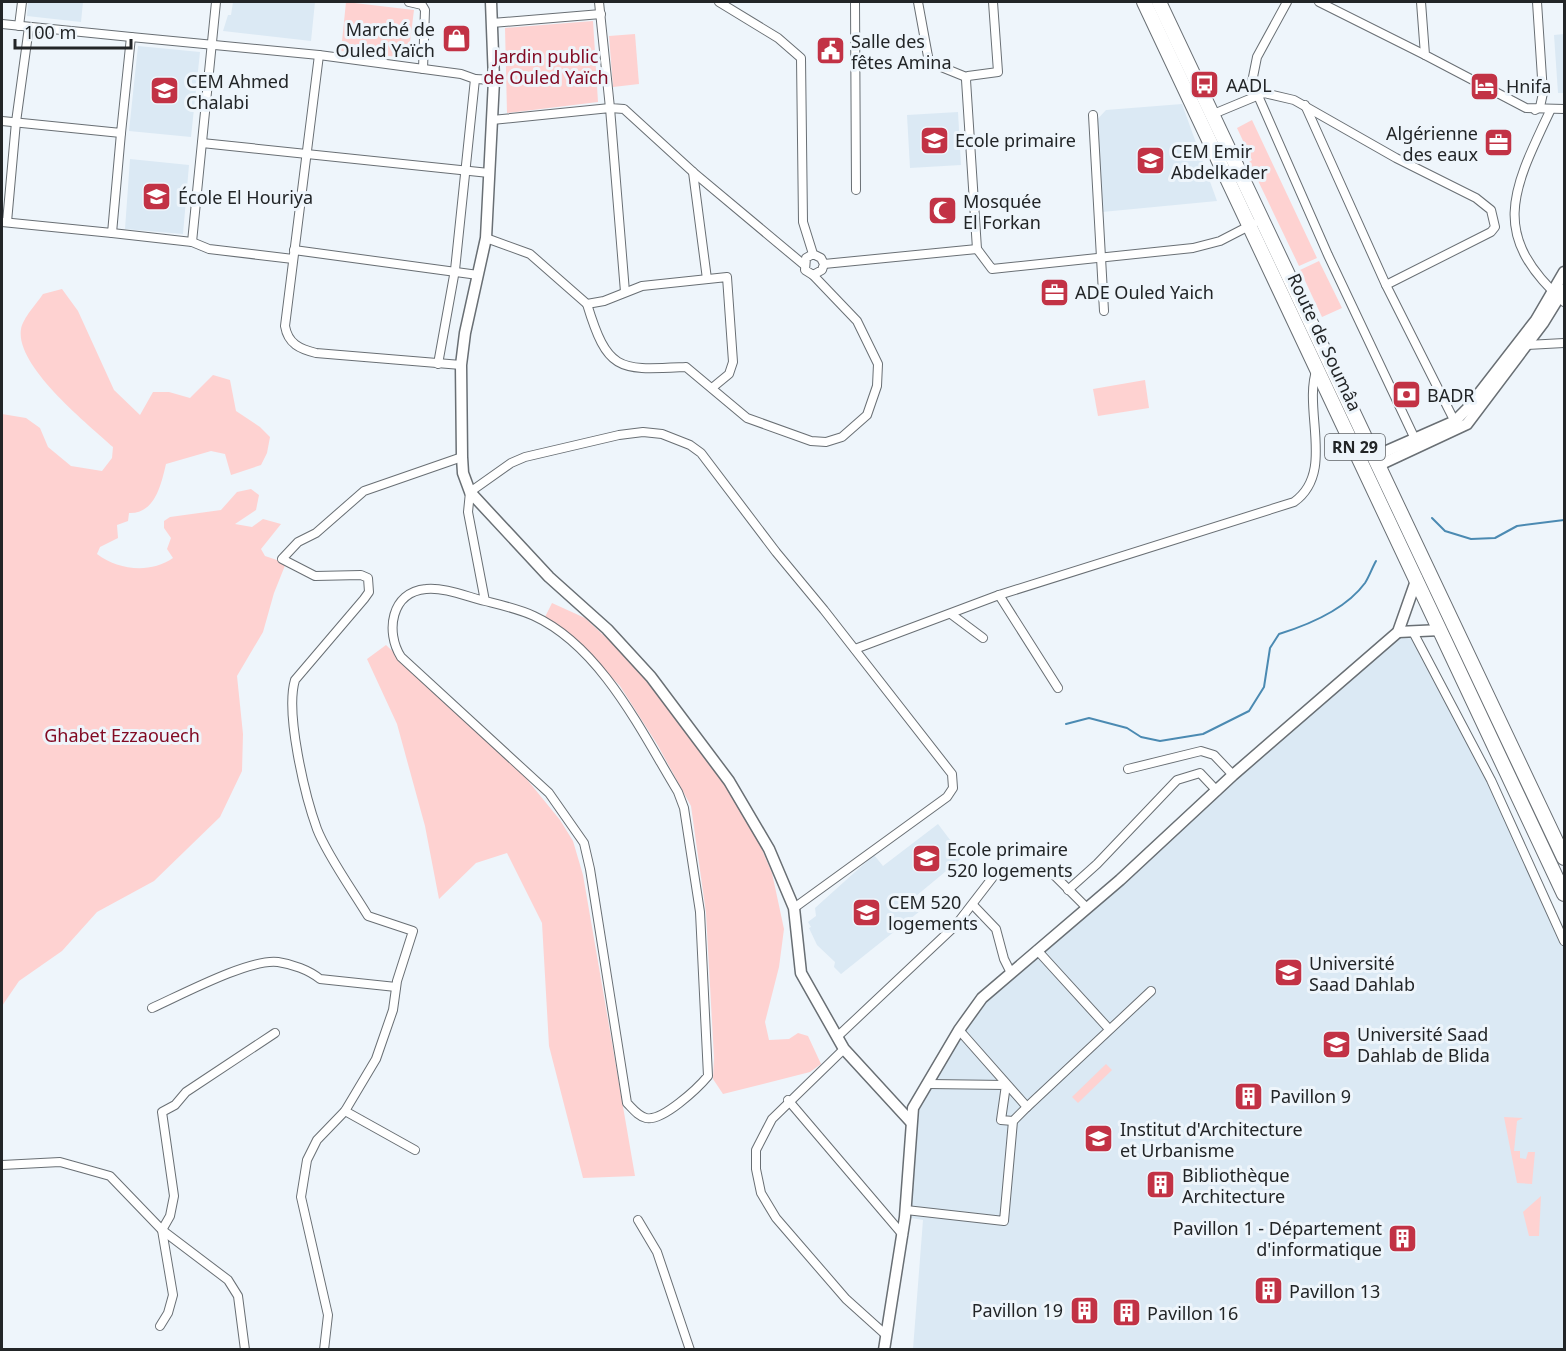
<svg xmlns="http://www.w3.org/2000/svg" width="1566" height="1351" font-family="'Noto Sans',sans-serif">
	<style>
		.built { fill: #dbe9f4 }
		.green { fill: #fed2d1 }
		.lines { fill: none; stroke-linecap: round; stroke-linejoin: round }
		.stream { stroke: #4b8ab2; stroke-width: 2 }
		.minor-casing { stroke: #696f74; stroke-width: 10 }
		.tertiary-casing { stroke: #696f74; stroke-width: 13 }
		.trunk-casing { stroke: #696f74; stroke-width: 16 }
		.minor { stroke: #fff; stroke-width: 8 }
		.tertiary { stroke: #fff; stroke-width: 10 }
		.trunk { stroke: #fff; stroke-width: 14 }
		.labels { text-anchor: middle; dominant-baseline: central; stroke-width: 6; stroke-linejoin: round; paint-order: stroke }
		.shield { fill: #eef5fb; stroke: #5f6367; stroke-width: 1.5 }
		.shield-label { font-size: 16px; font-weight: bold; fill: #222527 }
		.poi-label { font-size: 18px; fill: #222527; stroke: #eef5fb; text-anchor: start }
		.park-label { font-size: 18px; fill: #820a23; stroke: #eef5fb }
		.street-label { font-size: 18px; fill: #222527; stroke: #eef5fb }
	</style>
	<rect width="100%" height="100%" fill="#eef5fb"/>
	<g class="built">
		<path d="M28,2H83L81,22L27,16Z"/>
		<path d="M233,2H315L311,41L223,31L228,15H231Z"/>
		<path d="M1564,34V93H1558L1554,35Z"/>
		<path d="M138,46L200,52L191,137L129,131Z"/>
		<path d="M1182,104L1217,201L1102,212L1095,122L1106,110Z"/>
		<path d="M958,112L961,165L910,168L907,115Z"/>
		<path d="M130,159L189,165L183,234L125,229Z"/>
		<path d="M1398,632H1413L1491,780L1564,941V1349H913L923,1220L905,1217L913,1108L982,998Z"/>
		<path d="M938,824L963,857L916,896L925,907L841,974L834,967L835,962L817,945L809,928L811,927L808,922L816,916L815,908L874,855L883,866Z"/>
	</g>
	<g class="green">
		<path d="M346,2L414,10L408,58L341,51Z"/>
		<path d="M593,21L598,102L507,113L505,28Z"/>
		<path d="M635,34L639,84L613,87L609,36Z"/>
		<path d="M1252,120L1317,258L1299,266L1249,162L1252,160L1237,128Z"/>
		<path d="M1319,261L1342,308L1322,317L1300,270Z"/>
		<path d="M62,289L78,311L114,390L140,415L153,392H169L190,398L213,375L230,380L236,411L260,427L270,437L267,453L261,465L231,475L225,454L211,451L166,464C161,485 155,514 129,513L128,521L117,525L118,538L100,547L97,554C118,570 150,574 173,558L167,549L171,538L164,528V521L170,517L221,510L237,492L251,489L259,495L256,510L235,524L252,527L263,519L281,524L261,549L265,556L286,563L274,593L263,632L237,676L243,734L242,771L220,817L154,881L97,912L62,951L19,981L2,1006V414L26,418L40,428L48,447L71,466L102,471L112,458L113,447C88,424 15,366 21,329C23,318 37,303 43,294Z"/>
		<path d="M1145,380L1149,408L1098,416L1093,389Z"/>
		<path d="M552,603L585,618L627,657L664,698L733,796L757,838L772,873L784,929L779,967L765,1022L769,1040L789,1039L798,1033L808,1036L821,1064L810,1072L723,1094L713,1079L714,1058L706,913L691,806L657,744L620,686L567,632L545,617Z"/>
		<path d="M386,645L525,777L560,820L573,841L583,875L635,1176L583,1178L549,1046L542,923L507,853L476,863L439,899L425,826L397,724L367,659Z"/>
		<path d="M1106,1064L1112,1070L1078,1103L1072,1097Z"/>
		<path d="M1504,1117L1523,1118L1517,1121L1514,1151H1520V1158L1526,1159L1528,1152H1535L1532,1184L1517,1183Z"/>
		<path d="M1541,1196L1539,1236H1529L1523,1212Z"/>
	</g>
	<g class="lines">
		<g class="stream">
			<path d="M1432,518L1445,531L1471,539L1495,538L1517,526L1564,520"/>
			<path d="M1066,724L1089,718L1127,728L1141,737L1160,741L1203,734L1249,711L1264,687L1270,648L1279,634C1308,625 1346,609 1365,583C1369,577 1372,568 1376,561"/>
		</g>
		<defs>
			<g id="minor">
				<path d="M409,2L422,5L425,10L423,69"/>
				<path d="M599,2L610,108L624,109L693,172L803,264"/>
				<path d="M719,2L778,38L801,58L803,222L813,254L821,258L824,264L822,270L813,275L805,270L806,258L813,254"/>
				<path d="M855,2L856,190"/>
				<path d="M918,2L929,62L966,77"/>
				<path d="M993,2L998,72L968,76L966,80L977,249L992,269L1193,248L1220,241L1253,224"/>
				<path d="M1287,2L1257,57L1252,82L1328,255L1415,439"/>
				<path d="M1319,2L1425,55"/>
				<path d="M1421,2L1425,55L1526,108L1564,109"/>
				<path d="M492,23L601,14"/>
				<path d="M2,24L131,37"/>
				<path d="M19,26L22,2"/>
				<path d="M319,55L285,326C288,344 300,349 316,353L461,365"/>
				<path d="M475,79L494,80"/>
				<path d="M1305,105L1386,285L1457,426"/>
				<path d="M1535,110L1540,107L1543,93L1537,2"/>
				<path d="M1550,111C1511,193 1490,235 1564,302"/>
				<path d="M1093,115L1104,311"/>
				<path d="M1211,115L1264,93L1294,100L1396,158L1476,198L1491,210L1495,227L1491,232L1386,285"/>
				<path d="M492,120L610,108L625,292"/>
				<path d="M2,121L121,133L131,37L319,55L461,74L475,79L455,270L438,364"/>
				<path d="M202,143L489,173"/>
				<path d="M693,172L707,279"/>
				<path d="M2,222L112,233L121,133"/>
				<path d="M7,222L16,122L29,27"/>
				<path d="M112,233L192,242L209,249L293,259"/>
				<path d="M486,238L530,254L587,304L604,301L642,286L727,277L733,362L729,374L712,388"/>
				<path d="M192,242L216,2"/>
				<path d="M294,250L478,275"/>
				<path d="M824,264L977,249"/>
				<path d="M587,304C608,373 619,370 686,367L747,418L811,441L826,442L842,437L867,415L877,386L878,364L857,321L813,275"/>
				<path d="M1527,345L1564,343"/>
				<path d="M999,595L1058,688"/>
				<path d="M485,601C501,605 519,609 534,616C601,647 641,731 678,792L684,808L700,912L708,1076C698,1088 662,1122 646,1118C638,1116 633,1109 627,1103L590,869L584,843L549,793L401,657C385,632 391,592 426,589C444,587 468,597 485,601L468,512L470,492L511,463L525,457L619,435L643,432L662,434L690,445L701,453L776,552L824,610L952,774L953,788L947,797L794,908"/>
				<path d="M951,614L983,638"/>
				<path d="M1413,632L1491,780L1564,941"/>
				<path d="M855,649L999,595L1294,502C1336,472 1302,410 1317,368"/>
				<path d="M1128,769L1201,751L1214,755L1233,775"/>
				<path d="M1052,873L1087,908"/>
				<path d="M1068,890L1097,864L1177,780L1200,773L1217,791"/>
				<path d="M973,905L996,929L1004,959L1011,973"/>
				<path d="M1037,950L1109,1029"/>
				<path d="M152,1008C179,996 250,958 278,962C292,964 309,970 320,979L396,987"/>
				<path d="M837,1037L956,925L993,877"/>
				<path d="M844,1049L772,1119L756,1150V1169L761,1193L776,1218L846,1299L886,1335"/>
				<path d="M929,1084L1006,1085L1001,1120L1013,1121"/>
				<path d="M788,1100L903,1235"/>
				<path d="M1027,1107L1151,991"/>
				<path d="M345,1111L415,1150"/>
				<path d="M2,1165L60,1162L110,1176L162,1230L228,1280L238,1296L245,1350"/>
				<path d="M906,1210L1004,1221L1013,1121L1027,1107L959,1030"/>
				<path d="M638,1220L657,1252L690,1350"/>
				<path d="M160,1326L168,1313L173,1295L162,1230L170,1216L174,1196L162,1112L175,1105L186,1092L275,1033"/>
				<path d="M324,1350L328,1315L301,1197L307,1160L317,1140L345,1111L376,1059L393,1010L397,981L413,931L368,916C353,891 327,855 317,829C305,796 285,713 295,680L364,599L369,592L368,578L361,575L315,576L282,559L298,542L316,533L364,491L462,457"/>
			</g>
			<g id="tertiary">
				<path d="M491,2L494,80L486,238L465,333L461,365L462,457L463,473L470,492L549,577L607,629L651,677L729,781L769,849L794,908L801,973L844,1049L911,1122"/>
				<path d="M1373,457L1455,421L1467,409L1536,320L1564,272"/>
				<path d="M1377,466L1467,424L1543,323L1564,289"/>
				<path d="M1398,632L1441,630"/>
				<path d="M884,1350L905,1217L913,1108L959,1030L982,998L1120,880L1233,775L1398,632L1417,578"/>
			</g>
			<g id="trunk">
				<path d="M1144,2L1564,894"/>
				<path d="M1159,2L1564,858"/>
			</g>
		</defs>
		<use href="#minor" class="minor-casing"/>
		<use href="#tertiary" class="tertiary-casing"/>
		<use href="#trunk" class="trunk-casing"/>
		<use href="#minor" class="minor"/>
		<use href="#tertiary" class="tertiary"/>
		<use href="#trunk" class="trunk"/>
	</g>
	<defs>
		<symbol id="shop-square" viewBox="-11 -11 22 22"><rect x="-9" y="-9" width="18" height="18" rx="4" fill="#c23245" stroke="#eef5fb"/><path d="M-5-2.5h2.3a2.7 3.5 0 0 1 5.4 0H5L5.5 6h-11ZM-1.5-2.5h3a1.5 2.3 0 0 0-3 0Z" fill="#fff"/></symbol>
		<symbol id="civic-square" viewBox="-11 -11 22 22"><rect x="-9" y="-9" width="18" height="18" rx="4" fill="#c23245" stroke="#eef5fb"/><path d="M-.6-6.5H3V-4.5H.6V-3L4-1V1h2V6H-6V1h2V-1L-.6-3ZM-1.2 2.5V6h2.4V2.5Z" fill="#fff"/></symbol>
		<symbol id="bus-square" viewBox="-11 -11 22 22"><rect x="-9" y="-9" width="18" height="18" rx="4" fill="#c23245" stroke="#eef5fb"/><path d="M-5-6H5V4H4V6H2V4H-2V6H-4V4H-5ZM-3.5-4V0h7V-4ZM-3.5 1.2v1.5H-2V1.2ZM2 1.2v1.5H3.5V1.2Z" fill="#fff"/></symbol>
		<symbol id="hotel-square" viewBox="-11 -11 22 22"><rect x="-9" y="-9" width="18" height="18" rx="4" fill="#c23245" stroke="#eef5fb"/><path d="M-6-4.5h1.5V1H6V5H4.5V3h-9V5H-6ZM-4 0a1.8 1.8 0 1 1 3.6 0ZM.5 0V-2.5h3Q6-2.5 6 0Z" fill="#fff"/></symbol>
		<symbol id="school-square" viewBox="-11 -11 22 22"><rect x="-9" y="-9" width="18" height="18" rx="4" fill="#c23245" stroke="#eef5fb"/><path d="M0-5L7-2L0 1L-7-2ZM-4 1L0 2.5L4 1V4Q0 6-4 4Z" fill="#fff"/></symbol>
		<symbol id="office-square" viewBox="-11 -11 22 22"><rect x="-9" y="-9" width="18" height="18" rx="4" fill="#c23245" stroke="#eef5fb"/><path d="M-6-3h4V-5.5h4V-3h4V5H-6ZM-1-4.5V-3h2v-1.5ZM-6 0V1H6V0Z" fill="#fff"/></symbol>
		<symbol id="mosque-square" viewBox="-11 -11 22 22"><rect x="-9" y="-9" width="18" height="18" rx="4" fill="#c23245" stroke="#eef5fb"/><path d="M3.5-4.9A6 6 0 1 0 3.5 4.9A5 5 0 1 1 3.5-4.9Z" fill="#fff"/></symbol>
		<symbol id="bank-square" viewBox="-11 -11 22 22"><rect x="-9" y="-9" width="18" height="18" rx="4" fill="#c23245" stroke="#eef5fb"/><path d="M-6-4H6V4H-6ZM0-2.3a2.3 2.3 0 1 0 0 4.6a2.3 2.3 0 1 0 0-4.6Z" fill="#fff"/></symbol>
		<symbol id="university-square" viewBox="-11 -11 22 22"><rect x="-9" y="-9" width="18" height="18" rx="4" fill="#c23245" stroke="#eef5fb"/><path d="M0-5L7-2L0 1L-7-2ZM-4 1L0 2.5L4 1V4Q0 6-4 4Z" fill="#fff"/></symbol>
		<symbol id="building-square" viewBox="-11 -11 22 22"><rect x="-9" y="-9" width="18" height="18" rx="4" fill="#c23245" stroke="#eef5fb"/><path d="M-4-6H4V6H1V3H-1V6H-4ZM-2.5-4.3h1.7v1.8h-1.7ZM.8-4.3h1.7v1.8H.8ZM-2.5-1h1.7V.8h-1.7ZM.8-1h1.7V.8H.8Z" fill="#fff"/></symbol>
	</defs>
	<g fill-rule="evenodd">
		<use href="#shop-square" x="440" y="22" width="33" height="33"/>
		<use href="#civic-square" x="814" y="34" width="33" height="33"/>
		<use href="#bus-square" x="1188" y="68" width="33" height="33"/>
		<use href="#hotel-square" x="1468" y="70" width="33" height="33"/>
		<use href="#school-square" x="148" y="74" width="33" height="33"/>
		<use href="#school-square" x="918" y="124" width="33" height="33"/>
		<use href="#office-square" x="1482" y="126" width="33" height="33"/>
		<use href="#school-square" x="1134" y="144" width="33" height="33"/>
		<use href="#school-square" x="140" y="180" width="33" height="33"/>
		<use href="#mosque-square" x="926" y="194" width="33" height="33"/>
		<use href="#office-square" x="1038" y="276" width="33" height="33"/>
		<use href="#bank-square" x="1390" y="378" width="33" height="33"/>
		<use href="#school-square" x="910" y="842" width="33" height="33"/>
		<use href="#school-square" x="850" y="896" width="33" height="33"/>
		<use href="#university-square" x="1272" y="956" width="33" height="33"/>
		<use href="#university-square" x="1320" y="1028" width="33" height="33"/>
		<use href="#building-square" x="1232" y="1080" width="33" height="33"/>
		<use href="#university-square" x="1082" y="1122" width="33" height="33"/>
		<use href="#building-square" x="1144" y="1168" width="33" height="33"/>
		<use href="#building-square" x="1386" y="1222" width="33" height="33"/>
		<use href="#building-square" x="1252" y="1274" width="33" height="33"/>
		<use href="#building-square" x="1068" y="1294" width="33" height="33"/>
		<use href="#building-square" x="1110" y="1296" width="33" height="33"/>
	</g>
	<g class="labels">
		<rect class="shield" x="1325" y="434" width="60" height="26" rx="4.5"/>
		<g class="shield-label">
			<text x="1355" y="447">RN 29</text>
		</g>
		<g class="poi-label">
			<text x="435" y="29" text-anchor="end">Marché de<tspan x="435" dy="21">Ouled Yaïch</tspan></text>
			<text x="851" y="41">Salle des<tspan x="851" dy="21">fêtes Amina</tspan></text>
			<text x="186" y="81">CEM Ahmed<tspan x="186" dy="21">Chalabi</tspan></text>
			<text x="1226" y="85">AADL</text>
			<text x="1506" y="86">Hnifa</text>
			<text x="1478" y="133" text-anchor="end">Algérienne<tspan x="1478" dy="21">des eaux</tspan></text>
			<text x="955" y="140">Ecole primaire</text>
			<text x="1171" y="151">CEM Emir<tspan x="1171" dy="21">Abdelkader</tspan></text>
			<text x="178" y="197">École El Houriya</text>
			<text x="963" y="201">Mosquée<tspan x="963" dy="21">El Forkan</tspan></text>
			<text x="1075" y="292">ADE Ouled Yaich</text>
			<text x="1427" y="395">BADR</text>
			<text x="947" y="849">Ecole primaire<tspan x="947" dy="21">520 logements</tspan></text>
			<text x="888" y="902">CEM 520<tspan x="888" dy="21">logements</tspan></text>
			<text x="1309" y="963">Université<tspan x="1309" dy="21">Saad Dahlab</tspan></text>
			<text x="1357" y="1034">Université Saad<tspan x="1357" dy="21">Dahlab de Blida</tspan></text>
			<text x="1270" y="1096">Pavillon 9</text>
			<text x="1120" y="1129">Institut d'Architecture<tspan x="1120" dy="21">et Urbanisme</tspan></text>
			<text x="1182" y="1175">Bibliothèque<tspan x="1182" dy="21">Architecture</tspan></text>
			<text x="1382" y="1228" text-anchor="end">Pavillon 1 - Département<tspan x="1382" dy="21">d'informatique</tspan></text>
			<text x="1289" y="1291">Pavillon 13</text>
			<text x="1063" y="1310" text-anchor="end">Pavillon 19</text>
			<text x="1147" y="1313">Pavillon 16</text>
		</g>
		<g class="park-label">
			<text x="546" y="56">Jardin public<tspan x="546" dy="21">de Ouled Yaïch</tspan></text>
			<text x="122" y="735">Ghabet Ezzaouech</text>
		</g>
		<g class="street-label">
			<text transform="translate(1325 342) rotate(65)">Route de Soumâa</text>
		</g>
	</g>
	<rect width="1566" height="1351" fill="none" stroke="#222527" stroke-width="6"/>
	<path d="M15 39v9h116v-9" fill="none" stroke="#222527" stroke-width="3"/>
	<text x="24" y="39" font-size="18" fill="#222527" stroke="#eef5fb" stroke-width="4.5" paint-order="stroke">100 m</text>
</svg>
